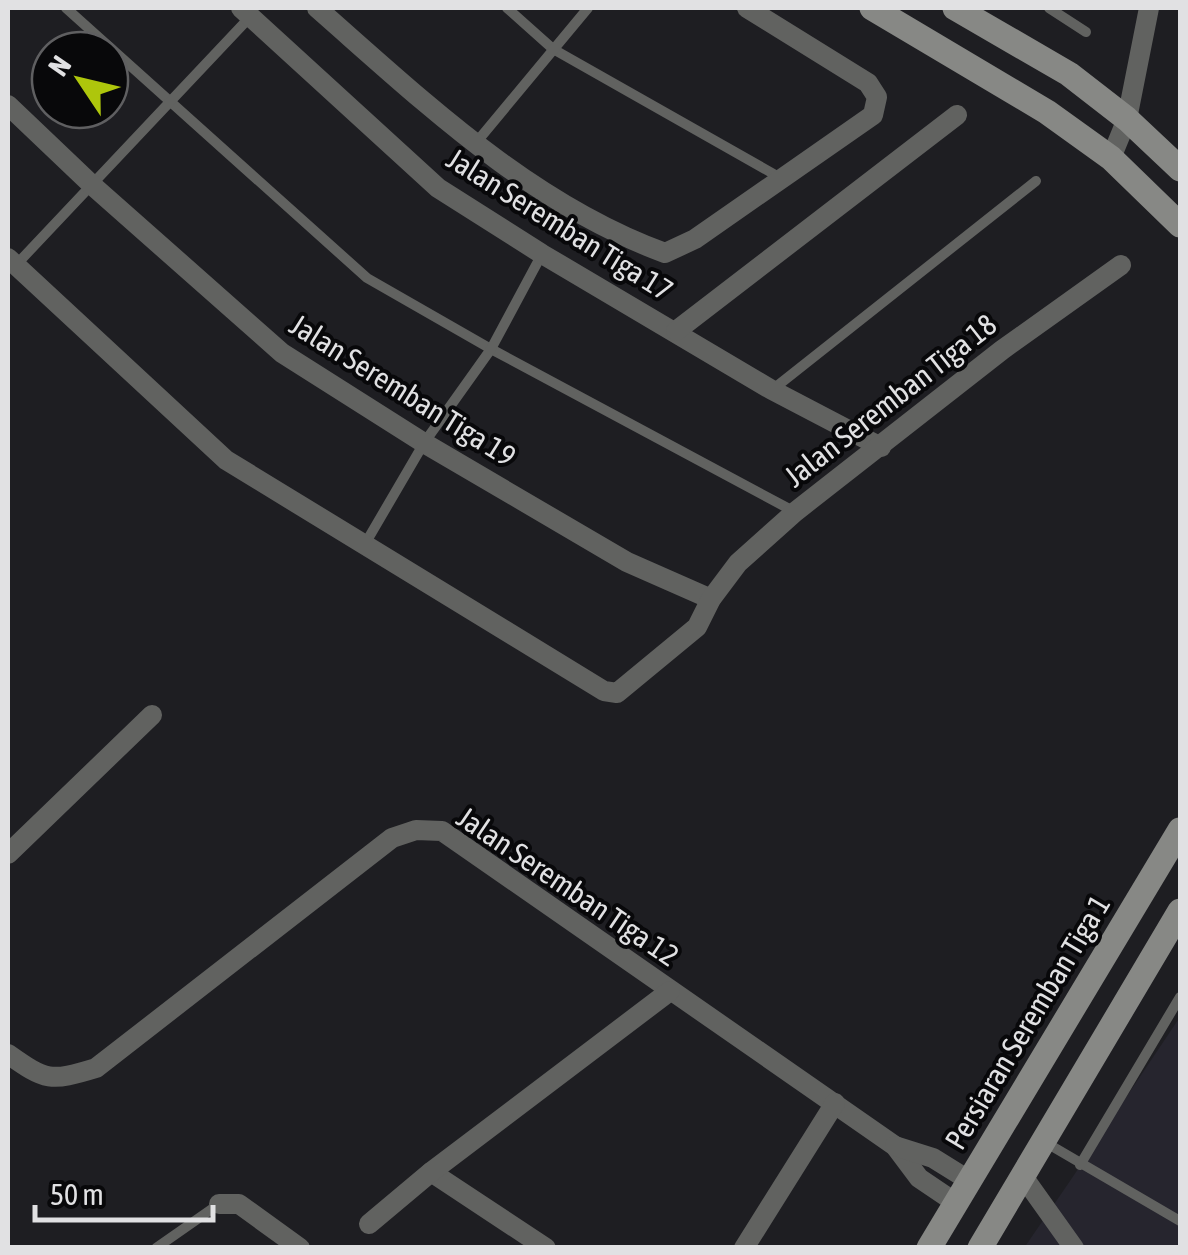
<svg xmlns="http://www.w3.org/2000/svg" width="1188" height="1255" font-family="'Asap Condensed',sans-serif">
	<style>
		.built { fill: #26252e }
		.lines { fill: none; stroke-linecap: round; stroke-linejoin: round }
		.lane { stroke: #616260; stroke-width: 10 }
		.street { stroke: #616260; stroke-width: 20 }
		.secondary { stroke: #878885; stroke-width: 25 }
		.labels { text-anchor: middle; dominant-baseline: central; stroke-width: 8; stroke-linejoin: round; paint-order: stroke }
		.street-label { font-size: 30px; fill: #e1e1e3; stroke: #08080a }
	</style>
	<rect width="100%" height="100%" fill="#1e1e22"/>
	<path class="built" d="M1180,1017V1247L1024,1248L1070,1181Z"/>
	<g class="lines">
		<g class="lane">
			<path d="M66,8L367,278L491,349L795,512"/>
			<path d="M507,8L553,49L779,177"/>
			<path d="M1049,8L1086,32"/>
			<path d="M475,144L588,8"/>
			<path d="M16,265L250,17"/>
			<path d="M772,390L1036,181"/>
			<path d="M365,544L424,443L491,349L542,254"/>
			<path d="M1043,1141L1180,1221"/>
			<path d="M1080,1165L1180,997"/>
			<path d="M156,1248L219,1204"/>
		</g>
		<g class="street">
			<path d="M241,8L438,188L542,254L772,390L881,447"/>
			<path d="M317,8C423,101 530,204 665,253L695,239L873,115L877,97L868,83L747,8"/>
			<path d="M8,105L92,185L282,353L424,443L627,562L711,599"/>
			<path d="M1111,158L1127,119L1149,8"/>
			<path d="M8,258L226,460L604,691L617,693L697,627L711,599L738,563L795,512L1002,350L1121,265"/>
			<path d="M676,331L957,115"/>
			<path d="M8,854L152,715"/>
			<path d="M8,1054C46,1081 50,1082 96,1068L392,838L416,830L442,831L895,1146L919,1178L956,1203"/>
			<path d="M895,1146L933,1158L970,1181"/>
			<path d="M431,1172L546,1248"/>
			<path d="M1022,1175L1074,1248"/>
			<path d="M219,1204H239L300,1248"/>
			<path d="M369,1224L431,1172L670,991"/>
			<path d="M744,1248L835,1103"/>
		</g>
		<g class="secondary">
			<path d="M872,8L1047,112L1111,158L1180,225"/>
			<path d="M955,8L1069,74L1127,119L1180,169"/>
			<path d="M929,1248L1180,830"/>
			<path d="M980,1248L1180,911"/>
		</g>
	</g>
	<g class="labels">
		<g class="street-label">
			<text transform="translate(560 224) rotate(32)">Jalan Seremban Tiga 17</text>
			<text transform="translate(403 390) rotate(32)">Jalan Seremban Tiga 19</text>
			<text transform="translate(890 400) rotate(-38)">Jalan Seremban Tiga 18</text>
			<text transform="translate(568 886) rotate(34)">Jalan Seremban Tiga 12</text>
			<text transform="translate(1027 1022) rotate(-59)">Persiaran Seremban Tiga 1</text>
		</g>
	</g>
	<rect width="1188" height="1255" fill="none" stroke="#e1e1e3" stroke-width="20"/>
	<g transform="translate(80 80) rotate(305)"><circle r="48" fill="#08080a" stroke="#5f5f61" stroke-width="2.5"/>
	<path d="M0-8L18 38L0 25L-18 38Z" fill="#aec60c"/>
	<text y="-15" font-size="28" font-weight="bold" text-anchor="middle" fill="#e1e1e3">N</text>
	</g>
	<path d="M35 1205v15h178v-15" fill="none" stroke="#e1e1e3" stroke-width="5"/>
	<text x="50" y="1205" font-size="30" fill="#e1e1e3" stroke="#08080a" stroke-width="8" paint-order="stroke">50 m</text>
</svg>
